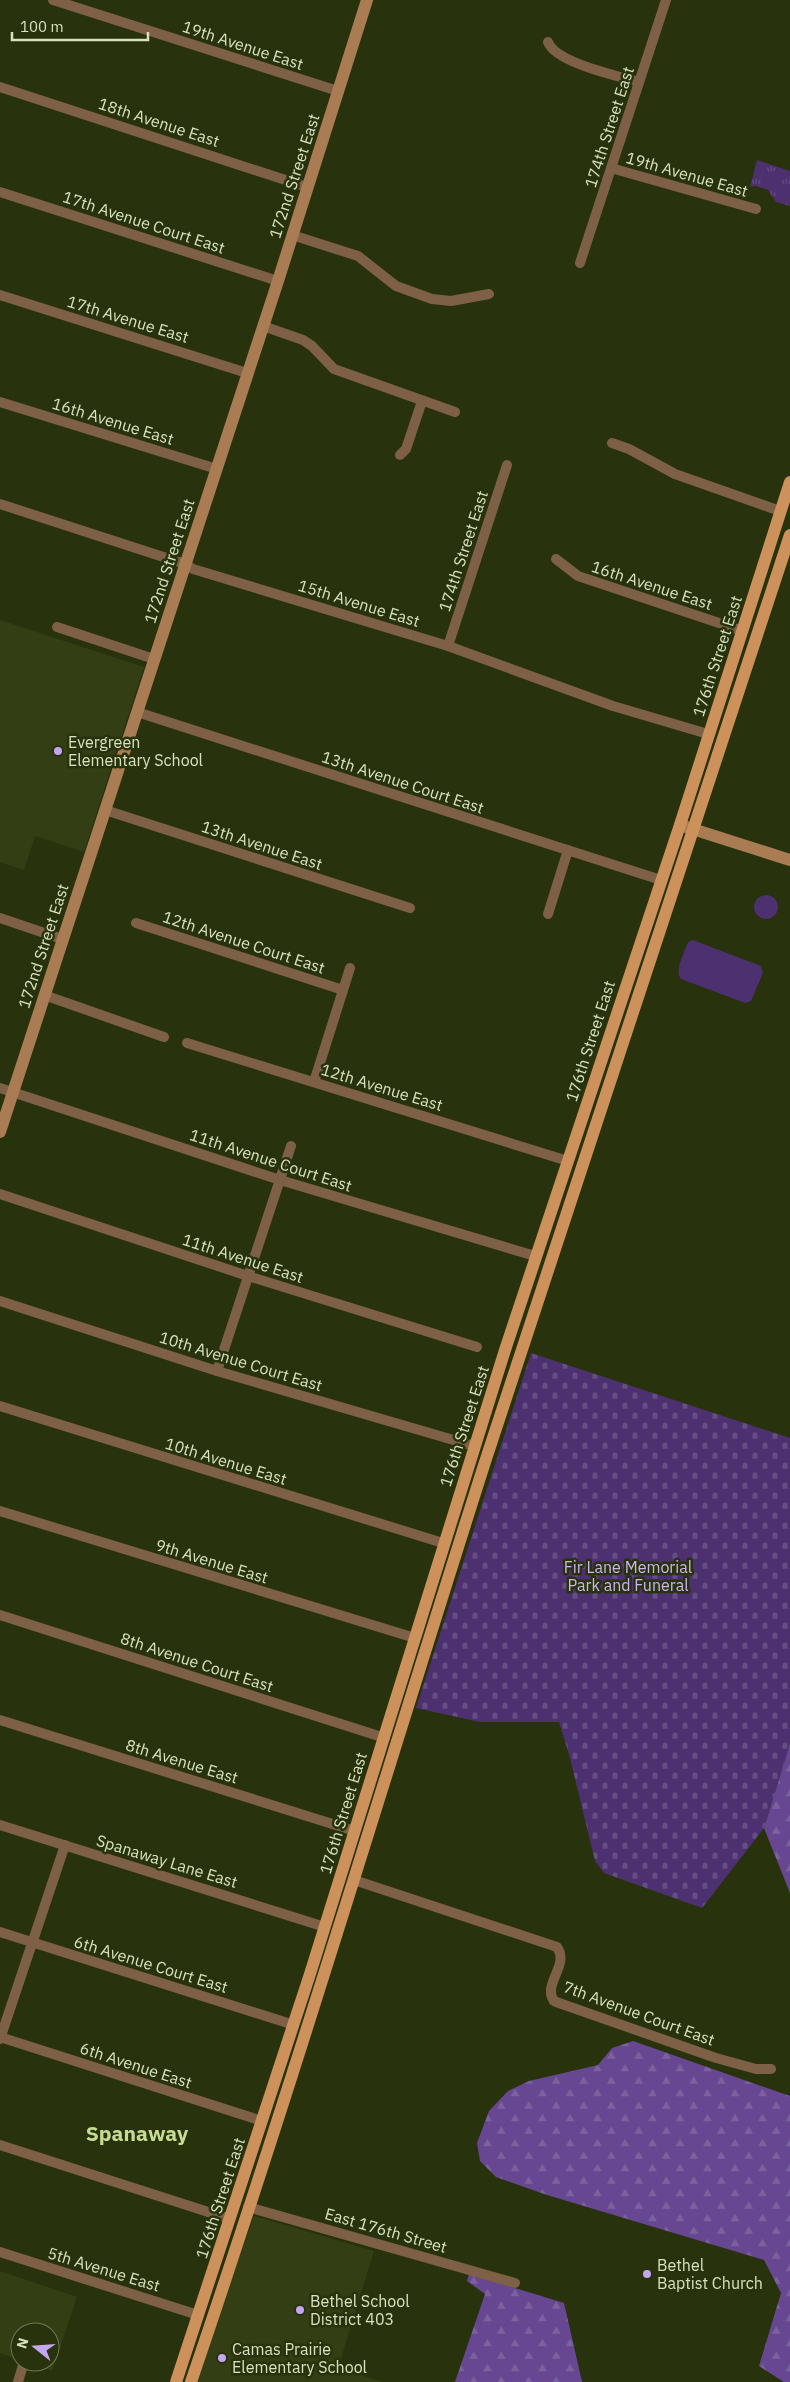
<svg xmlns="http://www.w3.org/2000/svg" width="790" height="2382" font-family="'IBM Plex Sans',sans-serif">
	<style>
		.built { fill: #343e14 }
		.grass { fill: url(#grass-tufts) }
		.forest { fill: url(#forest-firs) }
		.cemetery { fill: url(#cemetery-stones) }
		.pitch { fill: #4c3070 }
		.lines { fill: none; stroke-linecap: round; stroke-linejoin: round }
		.street { stroke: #7e6047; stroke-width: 10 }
		.secondary { stroke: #aa7c53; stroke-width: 12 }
		.primary { stroke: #cd915b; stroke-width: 12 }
		.poi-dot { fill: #c4a7f1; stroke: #28320c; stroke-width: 2 }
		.labels { text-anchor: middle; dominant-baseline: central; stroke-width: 5; stroke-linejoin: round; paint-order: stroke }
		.street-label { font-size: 16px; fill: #d7e2bf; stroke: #28320c }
		.poi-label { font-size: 16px; fill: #d7e2bf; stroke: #28320c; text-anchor: start }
		.park-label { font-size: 16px; fill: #cdb5f3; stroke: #28320c }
		.district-label { font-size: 21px; font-weight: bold; fill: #c6dc93; stroke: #28320c }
	</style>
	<defs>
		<pattern id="grass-tufts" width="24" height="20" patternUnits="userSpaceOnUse" patternTransform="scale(1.25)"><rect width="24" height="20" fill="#4c3070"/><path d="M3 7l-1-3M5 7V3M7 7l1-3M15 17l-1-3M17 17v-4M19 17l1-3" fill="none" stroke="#654e83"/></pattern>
		<pattern id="forest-firs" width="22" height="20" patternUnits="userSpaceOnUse" patternTransform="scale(1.25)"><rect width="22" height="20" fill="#674791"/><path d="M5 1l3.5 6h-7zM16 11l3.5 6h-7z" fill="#7c619f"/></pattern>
		<pattern id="cemetery-stones" width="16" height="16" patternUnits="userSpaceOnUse" patternTransform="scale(1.25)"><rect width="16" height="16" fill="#4c3070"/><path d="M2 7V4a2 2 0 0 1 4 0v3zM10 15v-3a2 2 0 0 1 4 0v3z" fill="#654e83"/></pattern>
	</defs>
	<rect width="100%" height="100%" fill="#28320c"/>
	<g class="built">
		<path d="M0,620L144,667L84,852L35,836L24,870L0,862Z"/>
		<path d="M254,2216L374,2251L338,2368L382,2382H195Z"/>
		<path d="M0,2271L77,2297L52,2371L26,2362H50V2332H20V2360L0,2353Z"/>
	</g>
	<path class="grass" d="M757,160L790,171V206L776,202L768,190L756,186L750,187Z"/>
	<g class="forest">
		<path d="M790,1743V1893L764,1828Z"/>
		<path d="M633,2041L790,2096V2382H784L759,2366L781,2293L764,2260L547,2195L496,2177L480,2161L477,2143L489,2111L508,2091L529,2081L598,2065L612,2048Z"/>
		<path d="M469,2274L564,2303L582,2382H455L485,2294L467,2281Z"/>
	</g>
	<path class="cemetery" d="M531,1353L790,1438V1743L764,1828L702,1908L604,1873L595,1861L570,1758L559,1722H480L416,1708Z"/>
	<g class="pitch">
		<circle cx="766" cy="907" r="12"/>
		<path d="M693,940L761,966L763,973L751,1001L745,1003L681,979C674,970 685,952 688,942Z"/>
	</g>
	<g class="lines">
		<g class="street">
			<path d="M53,0L338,91"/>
			<path d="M548,42C556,63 618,76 639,82"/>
			<path d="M0,87L307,187"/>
			<path d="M611,168L756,209"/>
			<path d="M0,192L278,281"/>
			<path d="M292,235L358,256L396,286L432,299L451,301L489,294"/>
			<path d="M580,263L666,0"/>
			<path d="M0,295L247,373"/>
			<path d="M263,326L303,340L312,346L334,369L455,412"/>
			<path d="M0,402L217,469"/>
			<path d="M612,443L629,449L675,474L780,511"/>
			<path d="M400,455L406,449L422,401"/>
			<path d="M0,504L185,564L193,569L448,646L613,706L708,734"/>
			<path d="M556,559L578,576L743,631"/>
			<path d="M57,627L154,659"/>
			<path d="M448,646L507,465"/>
			<path d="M137,712L661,880"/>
			<path d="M105,810L410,908"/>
			<path d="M548,914L568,850"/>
			<path d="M0,918L62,939"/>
			<path d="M136,923L343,990"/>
			<path d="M44,995L164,1037"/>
			<path d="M187,1043L568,1161"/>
			<path d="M314,1082L350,968"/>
			<path d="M0,1088L280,1180L535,1256"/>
			<path d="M0,1194L248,1276L477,1347"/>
			<path d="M0,1301L217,1371L474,1446"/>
			<path d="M217,1371L291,1146"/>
			<path d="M0,1406L443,1543"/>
			<path d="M0,1511L415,1638"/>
			<path d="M0,1615L385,1738"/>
			<path d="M0,1720L355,1831"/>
			<path d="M0,1825L325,1927"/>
			<path d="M354,1880L557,1947C570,1965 542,1984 554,2001L559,2003L716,2058L756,2069H771"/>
			<path d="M0,1932L294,2025"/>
			<path d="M0,2037L262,2121"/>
			<path d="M0,2039L65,1845"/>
			<path d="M0,2145L230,2219"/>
			<path d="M248,2207L515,2283"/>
			<path d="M0,2252L198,2315"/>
			<path d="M18,2382L24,2362"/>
		</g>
		<g class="secondary">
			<path d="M680,825L790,860"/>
			<path d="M0,1132L278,281L367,0"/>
		</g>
		<g class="primary">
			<path d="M176,2382L310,1974L505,1350L680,825L790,482"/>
			<path d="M191,2382C295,2077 387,1769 485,1462C584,1152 691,845 790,535"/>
		</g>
	</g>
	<g class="poi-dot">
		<circle cx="58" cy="751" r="5"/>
		<circle cx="647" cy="2274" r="5"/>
		<circle cx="300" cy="2310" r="5"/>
		<circle cx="222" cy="2358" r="5"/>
	</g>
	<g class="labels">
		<g class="street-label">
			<text transform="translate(243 45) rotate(18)">19th Avenue East</text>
			<text transform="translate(159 122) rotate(18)">18th Avenue East</text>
			<text transform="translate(609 127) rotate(-72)">174th Street East</text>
			<text transform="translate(687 174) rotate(16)">19th Avenue East</text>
			<text transform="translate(294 176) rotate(-72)">172nd Street East</text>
			<text transform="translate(144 222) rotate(18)">17th Avenue Court East</text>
			<text transform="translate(128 319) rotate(17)">17th Avenue East</text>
			<text transform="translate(113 421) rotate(17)">16th Avenue East</text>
			<text transform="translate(463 551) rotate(-72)">174th Street East</text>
			<text transform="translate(169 561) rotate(-72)">172nd Street East</text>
			<text transform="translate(652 585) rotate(18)">16th Avenue East</text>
			<text transform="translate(359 603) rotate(17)">15th Avenue East</text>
			<text transform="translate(717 656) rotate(-72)">176th Street East</text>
			<text transform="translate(403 782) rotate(18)">13th Avenue Court East</text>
			<text transform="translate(262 845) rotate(18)">13th Avenue East</text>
			<text transform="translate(244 942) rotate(18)">12th Avenue Court East</text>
			<text transform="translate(43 946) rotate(-72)">172nd Street East</text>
			<text transform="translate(590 1041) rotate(-72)">176th Street East</text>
			<text transform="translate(382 1087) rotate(17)">12th Avenue East</text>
			<text transform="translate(271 1160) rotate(18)">11th Avenue Court East</text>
			<text transform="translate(243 1258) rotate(18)">11th Avenue East</text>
			<text transform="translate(241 1361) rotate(17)">10th Avenue Court East</text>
			<text transform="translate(464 1426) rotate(-72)">176th Street East</text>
			<text transform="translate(226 1461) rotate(17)">10th Avenue East</text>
			<text transform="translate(212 1561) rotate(17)">9th Avenue East</text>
			<text transform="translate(197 1662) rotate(18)">8th Avenue Court East</text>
			<text transform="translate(182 1761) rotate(17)">8th Avenue East</text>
			<text transform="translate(343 1813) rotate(-73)">176th Street East</text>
			<text transform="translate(167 1861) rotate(17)">Spanaway Lane East</text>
			<text transform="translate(151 1964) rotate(17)">6th Avenue Court East</text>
			<text transform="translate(639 2013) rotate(20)">7th Avenue Court East</text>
			<text transform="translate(136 2065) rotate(18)">6th Avenue East</text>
			<text transform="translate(220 2198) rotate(-72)">176th Street East</text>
			<text transform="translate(386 2230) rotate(16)">East 176th Street</text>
			<text transform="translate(104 2269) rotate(17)">5th Avenue East</text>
		</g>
		<g class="poi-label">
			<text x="68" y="742">Evergreen<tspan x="68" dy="18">Elementary School</tspan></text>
			<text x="657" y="2265">Bethel<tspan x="657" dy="18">Baptist Church</tspan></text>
			<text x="310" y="2301">Bethel School<tspan x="310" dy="18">District 403</tspan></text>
			<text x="232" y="2349">Camas Prairie<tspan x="232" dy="18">Elementary School</tspan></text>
		</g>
		<g class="park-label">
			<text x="628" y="1567">Fir Lane Memorial<tspan x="628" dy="18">Park and Funeral</tspan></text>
		</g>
		<g class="district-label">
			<text x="137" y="2133">Spanaway</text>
		</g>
	</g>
	<g transform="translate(35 2347) rotate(287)"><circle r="24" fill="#28320c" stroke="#6e7854"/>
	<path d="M0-4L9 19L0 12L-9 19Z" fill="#c4a7f1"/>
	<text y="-8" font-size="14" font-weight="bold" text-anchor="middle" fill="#d7e2bf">N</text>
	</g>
	<path d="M12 32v8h136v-8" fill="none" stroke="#d7e2bf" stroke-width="2.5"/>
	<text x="20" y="32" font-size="15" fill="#d7e2bf" stroke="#28320c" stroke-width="4" paint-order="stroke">100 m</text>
</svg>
